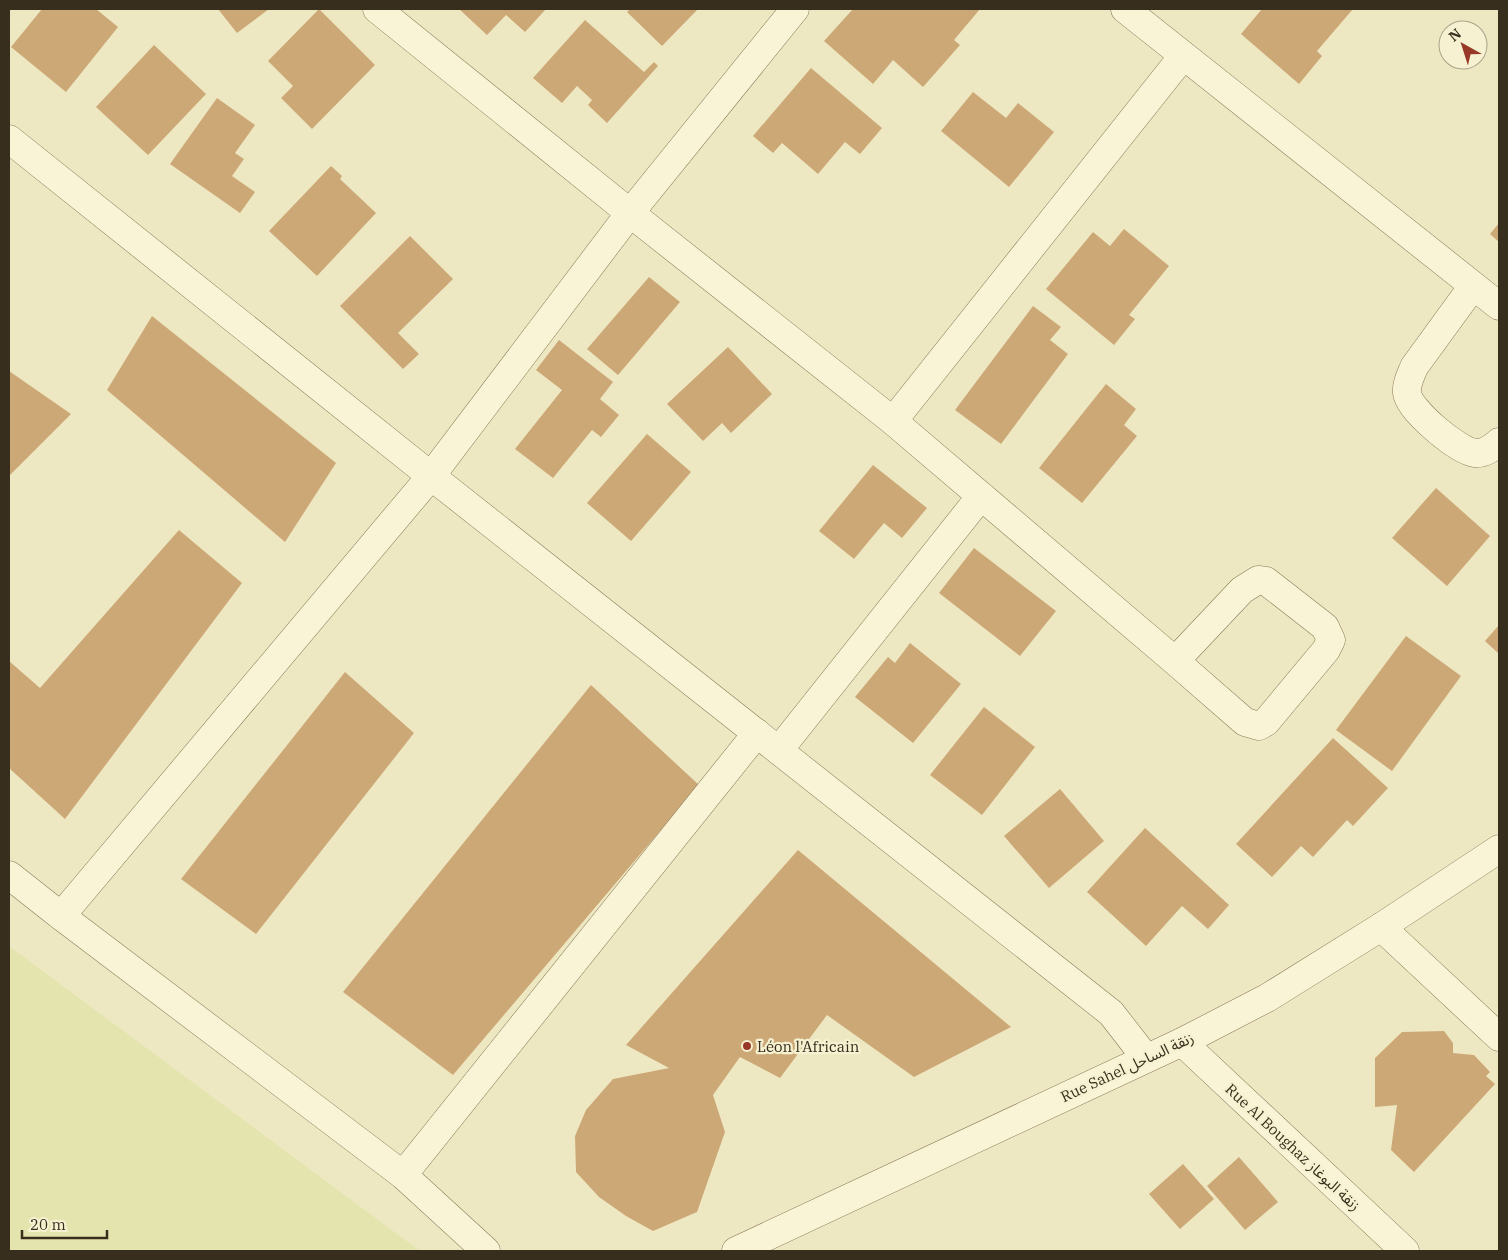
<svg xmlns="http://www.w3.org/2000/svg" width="1508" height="1260" font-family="'IBM Plex Serif','Noto Sans Arabic',serif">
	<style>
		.farmland { fill: #e4e4af }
		.building { fill: #cda877 }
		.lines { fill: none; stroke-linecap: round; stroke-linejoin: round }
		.minor-casing { stroke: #887959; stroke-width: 29 }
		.minor { stroke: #f9f4d5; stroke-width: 28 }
		.poi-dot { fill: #983828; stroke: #f6f1d1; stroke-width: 2 }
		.labels { text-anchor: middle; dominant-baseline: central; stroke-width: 4.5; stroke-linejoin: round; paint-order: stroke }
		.poi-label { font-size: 15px; fill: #382e1d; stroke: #f6f1d1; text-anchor: start }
		.street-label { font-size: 15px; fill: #382e1d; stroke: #f6f1d1 }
	</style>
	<rect width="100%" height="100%" fill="#eee8c2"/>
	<path class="farmland" d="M9,946L420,1251H9Z"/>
	<g class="building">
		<path d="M42,9H96L118,27L66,92L11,47Z"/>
		<path d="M218,9H269L237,33Z"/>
		<path d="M319,9L375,65L312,129L281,98L293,86L268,61Z"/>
		<path d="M459,9H546L525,32L506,15L487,35Z"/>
		<path d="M630,9H698L662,46L627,12Z"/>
		<path d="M853,9H980L954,40L960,45L923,87L893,60L873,84L824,41Z"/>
		<path d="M1262,9H1353L1317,51L1322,56L1299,84L1241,34Z"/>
		<path d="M585,20L644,72L654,62L658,66L607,123L588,105L592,100L577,86L562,103L533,78Z"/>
		<path d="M154,45L206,94L148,155L96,107Z"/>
		<path d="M811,68L882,128L860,154L845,142L818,174L782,143L773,153L753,136Z"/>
		<path d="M973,92L1006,118L1018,103L1054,132L1009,187L941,131Z"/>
		<path d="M217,98L255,125L235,153L244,159L232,176L255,192L240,213L170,164Z"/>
		<path d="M331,166L342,176L340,179L376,213L317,276L269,231Z"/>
		<path d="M1499,223V242L1490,234Z"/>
		<path d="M1124,229L1169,266L1129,315L1135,319L1114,345L1046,289L1093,232L1110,246Z"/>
		<path d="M410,236L453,279L398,333L419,354L403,369L340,306Z"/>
		<path d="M649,277L680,302L618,375L587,349Z"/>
		<path d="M1033,306L1061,327L1050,340L1068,354L1001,444L955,410Z"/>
		<path d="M152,316L336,463L285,542L107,390Z"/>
		<path d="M559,340L613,382L600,399L619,415L601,437L592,430L553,478L515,449L562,390L536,370Z"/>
		<path d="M728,347L772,394L731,433L722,423L703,441L667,404Z"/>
		<path d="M9,371L71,414L9,476Z"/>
		<path d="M1106,384L1136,409L1124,425L1137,436L1082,503L1039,468Z"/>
		<path d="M647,434L691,472L631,541L587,503Z"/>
		<path d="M873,465L927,508L902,538L884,523L854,559L819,531Z"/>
		<path d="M1436,488L1490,536L1447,586L1392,538Z"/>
		<path d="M179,530L242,583L65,819L9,768V661L40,688Z"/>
		<path d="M974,548L1056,611L1020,656L939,593Z"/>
		<path d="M1499,625V654L1485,641Z"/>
		<path d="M1406,636L1461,676L1392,771L1336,730Z"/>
		<path d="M910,643L961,684L913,743L855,697L888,657L895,663Z"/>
		<path d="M345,672L414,733L256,934L181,879Z"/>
		<path d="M591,685L699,785L453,1075L343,992Z"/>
		<path d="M984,707L1035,747L982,815L930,775Z"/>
		<path d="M1333,738L1388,788L1353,826L1347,820L1313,857L1301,846L1272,877L1236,844Z"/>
		<path d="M1060,789L1104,841L1049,888L1004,836Z"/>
		<path d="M1145,828L1229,905L1208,929L1182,906L1146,946L1087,892Z"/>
		<path d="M798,850L1011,1027L914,1077L827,1015L780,1078L740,1057L713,1095L725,1132L697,1212L653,1231L626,1216L599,1197L576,1172L575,1136L586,1110L613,1079L669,1068L626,1045Z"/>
		<path d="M1444,1031L1453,1043V1053L1474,1055L1490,1072L1486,1076L1495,1084L1414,1172L1391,1150L1397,1105L1375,1107V1058L1402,1032Z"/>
		<path d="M1239,1157L1278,1202L1245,1230L1207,1186Z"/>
		<path d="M1183,1164L1214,1199L1180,1229L1149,1194Z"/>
	</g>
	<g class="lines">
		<defs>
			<g id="minor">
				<path d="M377,9L630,213L893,421L1175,661L1245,722L1259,726L1266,722L1326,650L1331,640L1325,627L1266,581L1258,580L1242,590L1175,661"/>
				<path d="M1125,9L1499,306"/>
				<path d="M9,139L431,476L1111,1013L1146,1058"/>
				<path d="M1473,286L1414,367C1411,375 1406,384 1407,393C1409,410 1458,451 1475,453C1483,454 1493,448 1499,442"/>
				<path d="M893,421L1183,56"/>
				<path d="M779,750L981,496"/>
				<path d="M9,875L61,916L403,1175L486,1251"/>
				<path d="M61,916L431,476L630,213L795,9"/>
				<path d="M1381,927L1499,1037"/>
				<path d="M1182,1042L1405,1251"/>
				<path d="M403,1175L757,733"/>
				<path d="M736,1251L1182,1042L1267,998L1381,927L1499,849"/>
			</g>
		</defs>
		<use href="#minor" class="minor-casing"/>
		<use href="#minor" class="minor"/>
	</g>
	<circle class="poi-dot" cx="747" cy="1046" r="5"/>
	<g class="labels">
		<g class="poi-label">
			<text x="757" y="1046">Léon l'Africain</text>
		</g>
		<g class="street-label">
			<text transform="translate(1127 1067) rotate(-25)">Rue Sahel زنقة الساحل</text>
			<text transform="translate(1293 1147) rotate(43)">Rue Al Boughaz زنقة البوغاز</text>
		</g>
	</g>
	<rect width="1508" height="1260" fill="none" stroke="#382e1d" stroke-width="20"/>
	<g transform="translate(1463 45) rotate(321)"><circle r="24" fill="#f6f1d1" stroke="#aaa389"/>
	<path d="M0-4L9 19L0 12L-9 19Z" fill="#983828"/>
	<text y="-8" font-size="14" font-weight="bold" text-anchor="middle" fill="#382e1d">N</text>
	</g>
	<path d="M22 1230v8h85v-8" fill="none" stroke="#382e1d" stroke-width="2.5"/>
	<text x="30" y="1230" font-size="15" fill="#382e1d" stroke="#f6f1d1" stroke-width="4" paint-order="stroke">20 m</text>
</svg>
